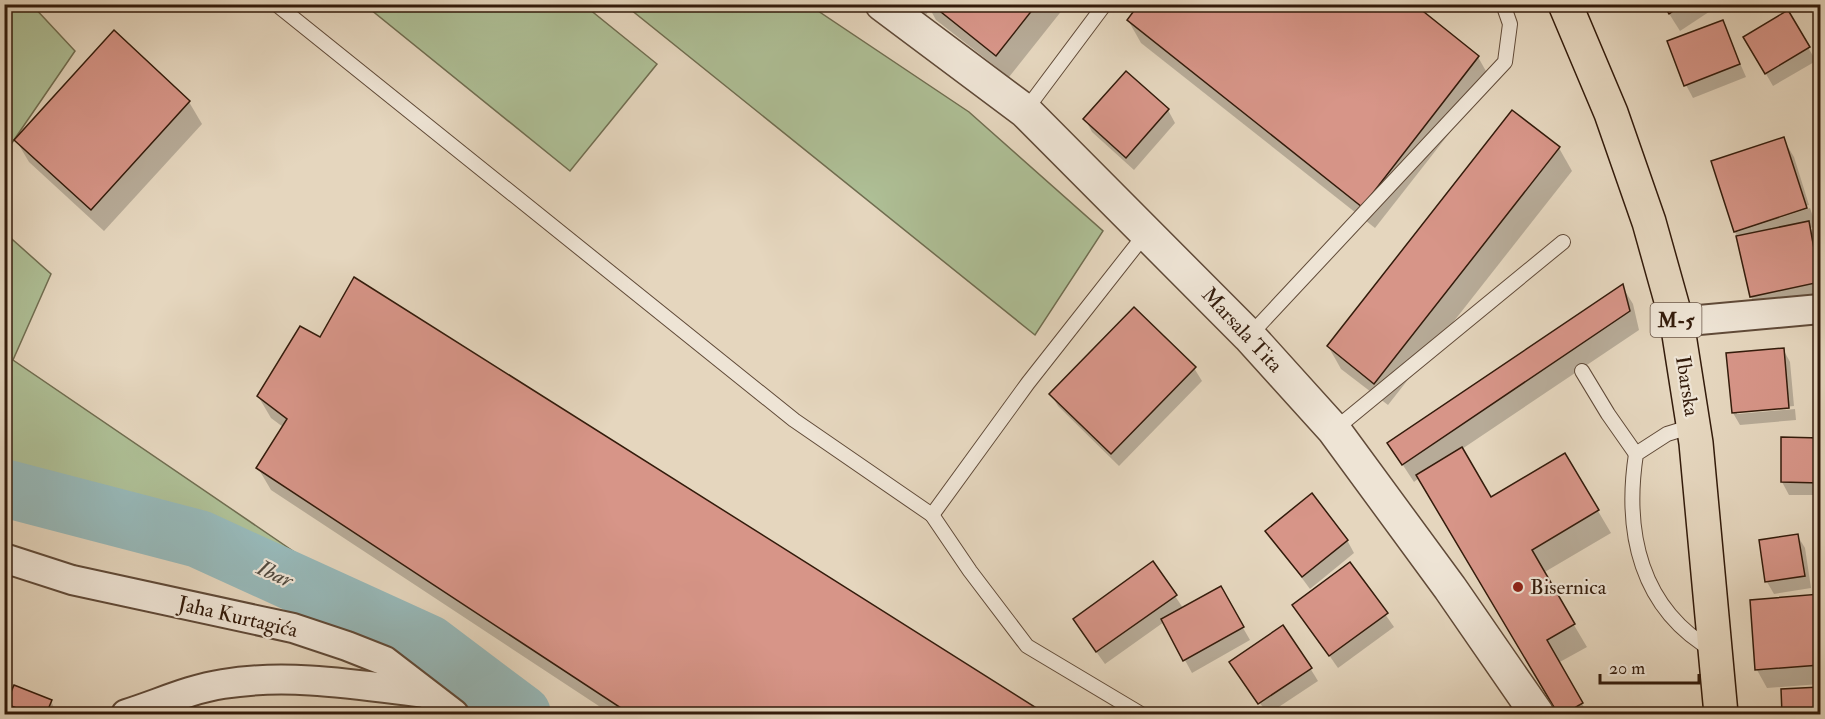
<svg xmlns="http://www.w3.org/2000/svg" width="1825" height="719" font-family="'IM FELL Double Pica',serif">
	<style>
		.green { fill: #aebf96; stroke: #706d50; stroke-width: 1.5 }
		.shadow { fill: #0003 }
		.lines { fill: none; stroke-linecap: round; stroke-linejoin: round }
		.river { stroke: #97b8b8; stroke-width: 58 }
		.building { fill: #d79588; stroke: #331b0b; stroke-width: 1.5 }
		.service-casing { stroke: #604a38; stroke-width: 16 }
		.minor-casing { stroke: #604a38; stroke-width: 32 }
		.tertiary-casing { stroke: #604a38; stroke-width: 36 }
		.primary-casing { stroke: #331b0b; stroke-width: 36 }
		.service { stroke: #eee4d5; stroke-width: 14 }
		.minor { stroke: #eee4d5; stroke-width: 28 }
		.tertiary { stroke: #eee4d5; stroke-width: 33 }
		.primary { stroke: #e5d6be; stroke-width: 33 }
		.poi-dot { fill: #8f2418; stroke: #eee4d5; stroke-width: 2 }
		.labels { text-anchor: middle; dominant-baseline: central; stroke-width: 4.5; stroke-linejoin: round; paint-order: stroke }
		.shield { fill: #eee4d5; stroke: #6b5748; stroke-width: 1.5 }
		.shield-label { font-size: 20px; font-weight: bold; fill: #331b0b }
		.street-label { font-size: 21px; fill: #331b0b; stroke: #eee4d5 }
		.poi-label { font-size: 21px; fill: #331b0b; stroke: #eee4d5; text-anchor: start }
		.water-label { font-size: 22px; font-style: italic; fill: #514a3f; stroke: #eee4d5 }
	</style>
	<rect width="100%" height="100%" fill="#e5d6be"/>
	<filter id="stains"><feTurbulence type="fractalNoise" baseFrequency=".00333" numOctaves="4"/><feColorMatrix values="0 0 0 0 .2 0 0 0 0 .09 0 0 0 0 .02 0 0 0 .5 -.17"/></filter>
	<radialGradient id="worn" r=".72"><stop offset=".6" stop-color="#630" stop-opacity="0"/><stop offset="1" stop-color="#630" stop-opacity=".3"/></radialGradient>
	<g class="green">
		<path d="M5,4L32,5L75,51L5,153Z"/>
		<path d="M365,5H584L657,64L570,171Z"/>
		<path d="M625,5H809L969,112L1103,231L1035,335Z"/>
		<path d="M4,232L51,274L13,360L296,553L5,467Z"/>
	</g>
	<g class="shadow">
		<path d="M913,4H1067L1009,77L936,20L930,9L926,15Z"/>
		<path d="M1412,4L1478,57L1491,80L1375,228L1141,43L1128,20Z"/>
		<path d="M1663,4H1721L1680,31Z"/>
		<path d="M1787,12L1816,61L1773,86L1745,38Z"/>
		<path d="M1722,22L1746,77L1693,98L1686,85Z"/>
		<path d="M1126,73L1168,110L1175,123L1134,170L1092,132L1085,119Z"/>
		<path d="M189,102L202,124L104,231L29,162L16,140Z"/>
		<path d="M1783,139L1794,157L1809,205L1737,229V232L1810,208L1816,226L1811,228L1820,258V296L1758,309L1751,297L1735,231Z"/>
		<path d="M1559,148L1572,171L1388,405L1341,369L1328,346Z"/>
		<path d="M354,279L1043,714H611L271,490L258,468L283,427L271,418L258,396L321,339Z"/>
		<path d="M1622,286L1633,304L1639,330L1462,449L1491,499L1565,455L1611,533L1543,573L1587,647L1558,663L1588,714H1559L1419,478L1414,482L1389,444Z"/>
		<path d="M1783,349L1790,362L1794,406L1737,411V414L1795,409L1796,420L1740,425L1733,413Z"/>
		<path d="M1194,368L1202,381L1119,466L1058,406L1051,394Z"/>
		<path d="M1783,439H1820V495H1789L1782,482Z"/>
		<path d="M1267,531L1347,540L1354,553L1310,589Z"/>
		<path d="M1797,535L1805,548L1811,588L1774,594L1767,582Z"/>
		<path d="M1153,563L1183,608L1220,588L1250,640L1192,673L1164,622L1105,664L1082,632Z"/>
		<path d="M1350,564L1394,627L1338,668L1294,605Z"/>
		<path d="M1820,596V684L1767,688L1757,670L1752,601Z"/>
		<path d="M1310,668L1318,681L1268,714L1239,675Z"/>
		<path d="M1820,688V714H1784L1782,691Z"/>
		<path d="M51,701L54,708L52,714H22L11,710L7,704Z"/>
	</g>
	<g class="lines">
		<path class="river" d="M4,488L199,539L429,644L522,714"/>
	</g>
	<g class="building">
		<path d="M931,4H1037L996,56Z"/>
		<path d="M1139,4H1414L1479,56L1362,207L1127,20Z"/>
		<path d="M1663,4H1683L1669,14Z"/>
		<path d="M1788,10L1810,47L1765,74L1743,37Z"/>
		<path d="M1723,20L1740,64L1684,86L1667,41Z"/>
		<path d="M114,30L190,101L91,210L14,140Z"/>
		<path d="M1126,71L1169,109L1126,158L1083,119Z"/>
		<path d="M1512,110L1560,147L1374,384L1327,346Z"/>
		<path d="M1784,137L1807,208L1734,232L1711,161Z"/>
		<path d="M1809,221L1820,282L1750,297L1736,236Z"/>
		<path d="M354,277L1046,714H630L256,468L287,419L257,396L300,326L320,337Z"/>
		<path d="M1623,284L1630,311L1402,465L1387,443Z"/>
		<path d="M1134,307L1196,367L1111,454L1049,394Z"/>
		<path d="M1784,348L1789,408L1732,413L1726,353Z"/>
		<path d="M1781,437L1820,438V483L1781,482Z"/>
		<path d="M1462,447L1491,497L1565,453L1599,510L1532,550L1575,624L1547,640L1583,703L1564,714H1558L1416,475Z"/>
		<path d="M1312,493L1348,540L1302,577L1265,531Z"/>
		<path d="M1798,534L1805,576L1765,582L1759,540Z"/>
		<path d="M1153,561L1177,595L1096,652L1073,619Z"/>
		<path d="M1350,562L1388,613L1329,656L1292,605Z"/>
		<path d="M1221,586L1244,627L1183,661L1161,619Z"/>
		<path d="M1820,594V665L1755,670L1750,600Z"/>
		<path d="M1283,625L1312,668L1258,704L1229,662Z"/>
		<path d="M14,685L52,700L46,714H32L6,704Z"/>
		<path d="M1820,687V714H1782L1781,689Z"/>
	</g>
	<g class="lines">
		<defs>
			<g id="service">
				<path d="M276,4L794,420L932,515L1028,383L1146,233"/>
				<path d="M1025,111L1105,4"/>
				<path d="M1249,336L1505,62L1510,24L1503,4"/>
				<path d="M1582,371L1608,414L1636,454"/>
				<path d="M1693,426L1667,434L1636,454C1624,532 1640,609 1714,651"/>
				<path d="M1334,430L1563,242"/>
				<path d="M932,515L970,571L1027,646L1141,714"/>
			</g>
			<g id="minor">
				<path d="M1677,322L1820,309"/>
				<path d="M4,558L72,580L293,628L347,646L385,661L454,714"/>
				<path d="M126,714C158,704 190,689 223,684C289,673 359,685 425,693"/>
			</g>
			<path id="tertiary" d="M882,4L1025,111L1249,336L1334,430L1450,588L1537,714"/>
			<path id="primary" d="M1565,4L1611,113L1649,222L1677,322L1696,443L1721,714"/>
		</defs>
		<use href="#service" class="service-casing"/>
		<use href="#minor" class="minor-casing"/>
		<use href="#tertiary" class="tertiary-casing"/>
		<use href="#primary" class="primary-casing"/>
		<use href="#service" class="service"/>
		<use href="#minor" class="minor"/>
		<use href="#tertiary" class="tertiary"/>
		<use href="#primary" class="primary"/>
	</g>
	<circle class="poi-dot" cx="1518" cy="587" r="6"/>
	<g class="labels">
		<rect class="shield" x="1650.5" y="303" width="51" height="34" rx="4.5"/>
		<g class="shield-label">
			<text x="1676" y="320">M-5</text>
		</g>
		<g class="street-label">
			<text transform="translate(1242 330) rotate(47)">Marsala Tita</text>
			<text transform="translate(1687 386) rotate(81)">Ibarska</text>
			<text transform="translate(238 617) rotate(13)">Jaha Kurtagića</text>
		</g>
		<g class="poi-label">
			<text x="1530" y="587">Bisernica</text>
		</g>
		<g class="water-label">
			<text transform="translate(275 574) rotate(25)">Ibar</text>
		</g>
	</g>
	<rect width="1825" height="719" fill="none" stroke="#e5d6be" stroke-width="24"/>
	<rect x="6" y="6" width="1813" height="707" fill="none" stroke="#331b0b" stroke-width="3"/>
	<rect x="12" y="12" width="1801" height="695" fill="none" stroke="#331b0b" stroke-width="1.5"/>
	<path d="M1600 674v9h99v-9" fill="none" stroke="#331b0b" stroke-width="3"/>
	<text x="1609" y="674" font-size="18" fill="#331b0b" stroke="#eee4d5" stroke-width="4.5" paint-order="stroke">20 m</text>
	<rect width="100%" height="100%" filter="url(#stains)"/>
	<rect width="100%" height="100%" fill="url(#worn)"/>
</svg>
